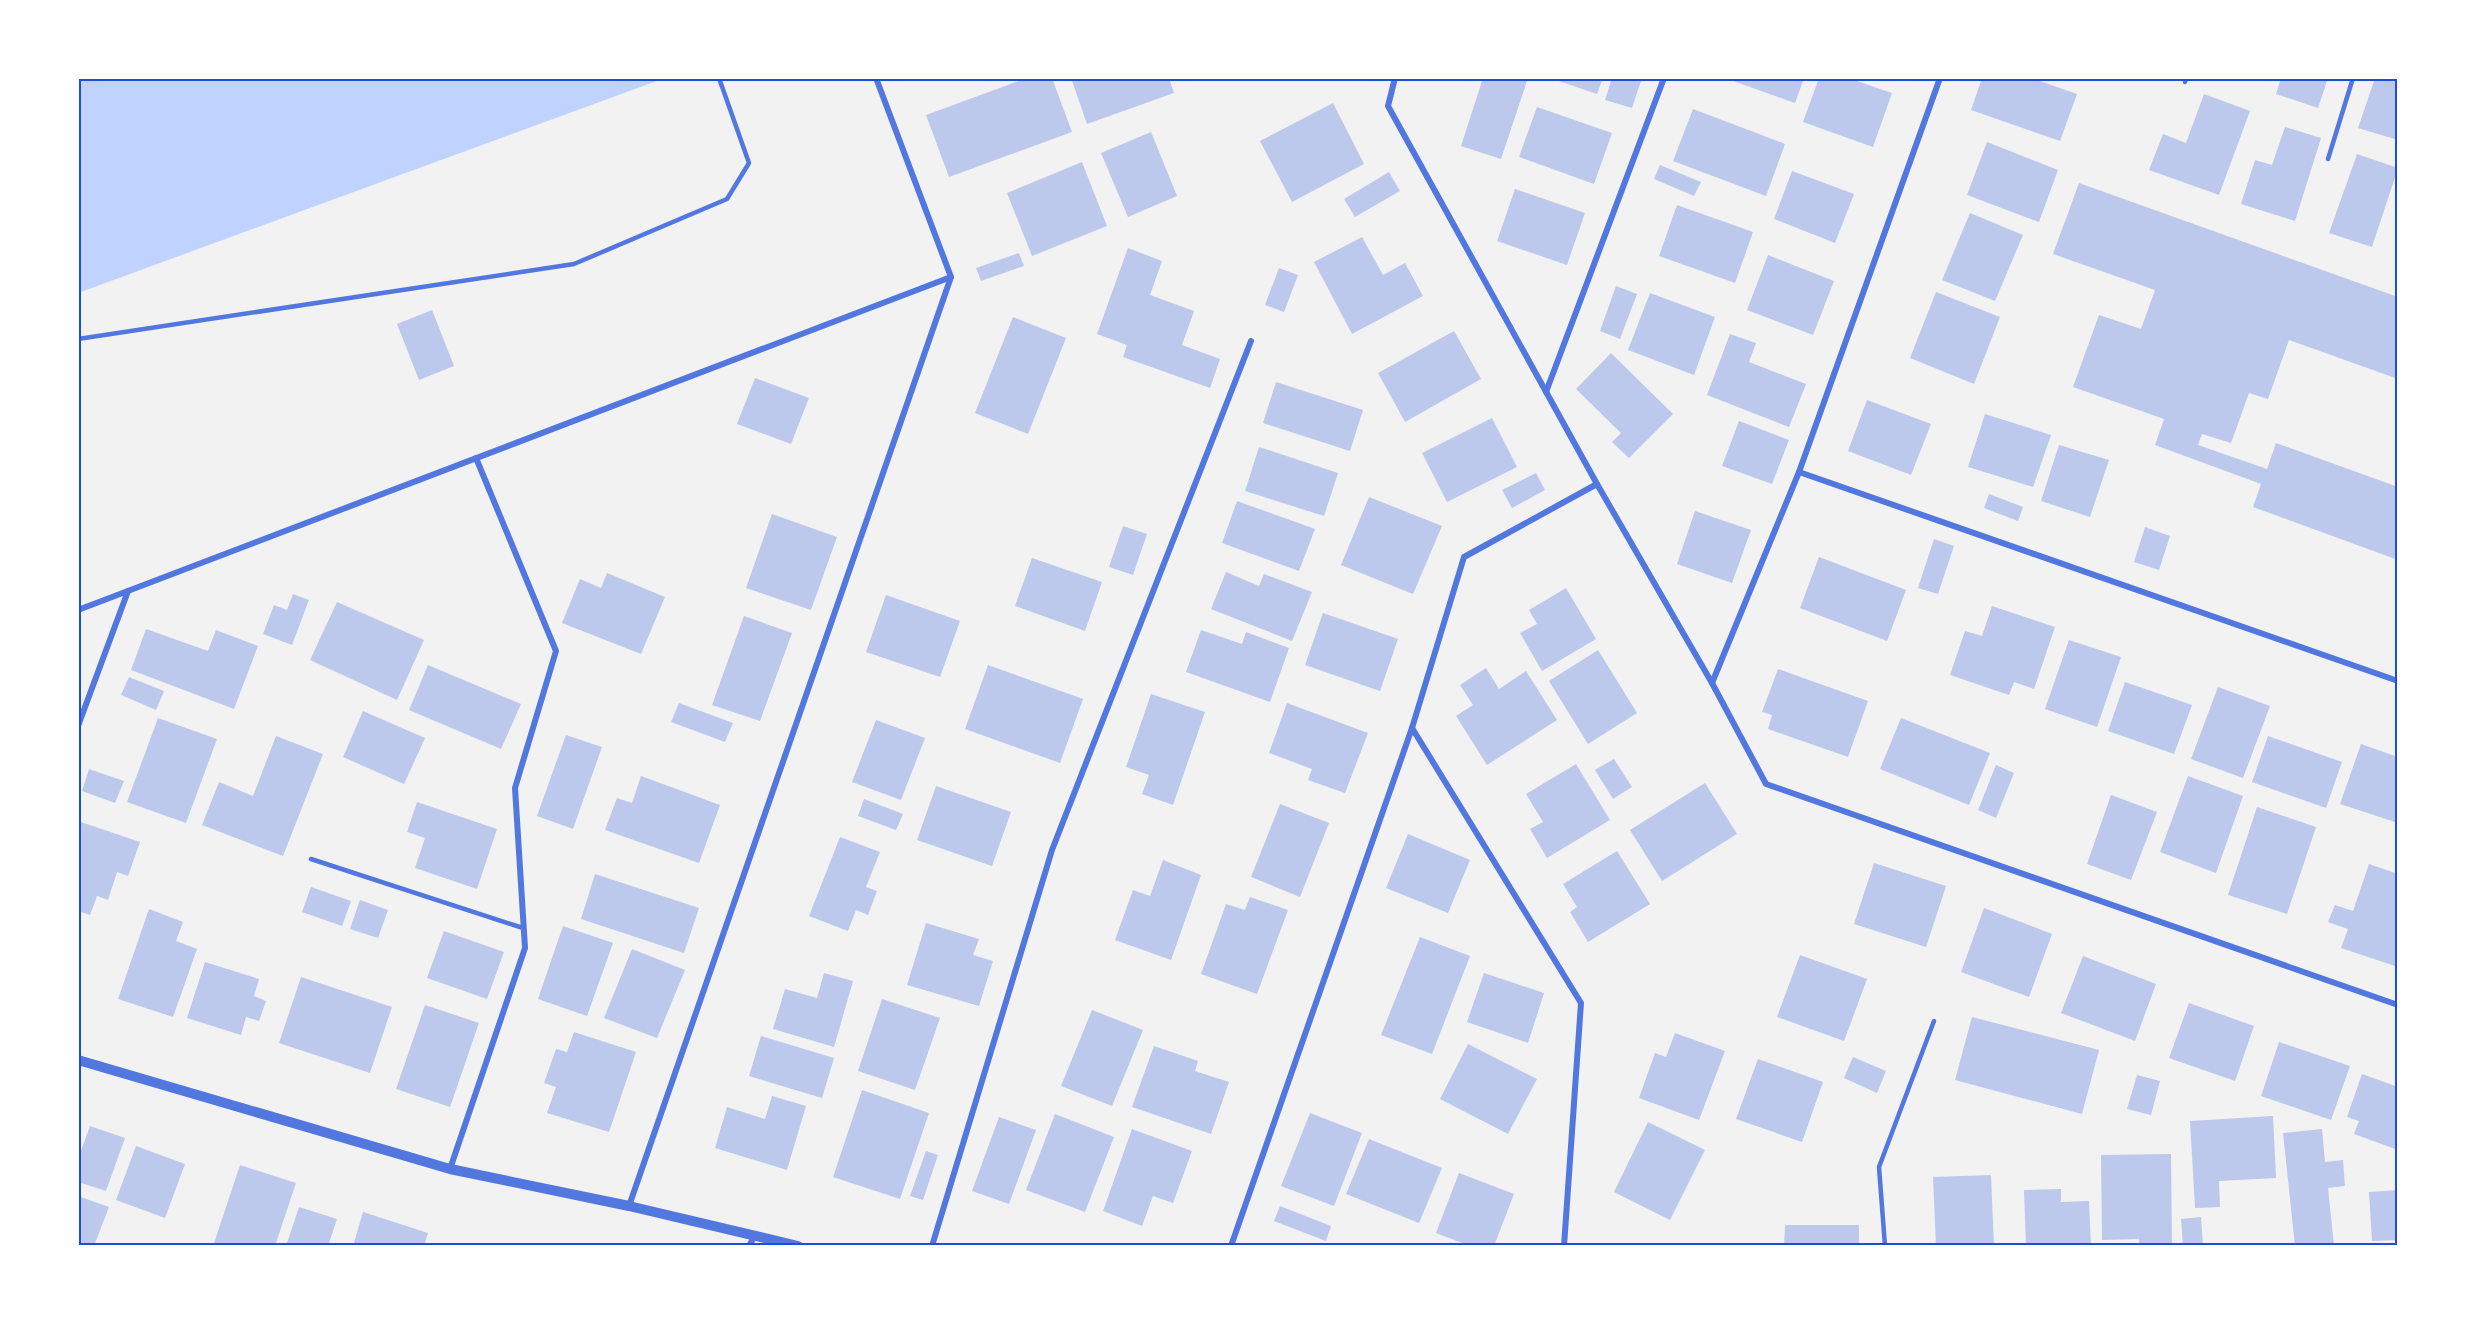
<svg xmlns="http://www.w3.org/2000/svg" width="2476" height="1324" font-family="Overpass,sans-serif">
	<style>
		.water { fill: #bfd3fe }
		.building { fill: #bdc9ec }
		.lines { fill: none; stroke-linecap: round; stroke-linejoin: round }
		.service { stroke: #5277de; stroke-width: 4.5 }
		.minor { stroke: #5277de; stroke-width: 6 }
		.tertiary { stroke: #5277de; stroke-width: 10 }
		.neatline { fill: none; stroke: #1d4ed8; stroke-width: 2 }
	</style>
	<rect width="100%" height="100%" fill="#f2f2f2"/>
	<path class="water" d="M78,78H665L78,293Z"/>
	<g class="building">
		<path d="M1027,78H1052L1072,132L949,177L926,115Z"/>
		<path d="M1071,78H1169L1174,93L1087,124Z"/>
		<path d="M1483,78H1528L1501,159L1461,146Z"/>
		<path d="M1550,78H1603L1597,94Z"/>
		<path d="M1612,78H1642L1632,108L1605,100Z"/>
		<path d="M1725,78H1804L1795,103Z"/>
		<path d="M1819,78H1848L1892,93L1873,147L1803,122Z"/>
		<path d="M1982,78H2031L2077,94L2060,141L1971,110Z"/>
		<path d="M2281,78H2328L2318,108L2276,94Z"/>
		<path d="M2375,78H2398V140L2358,128Z"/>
		<path d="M2204,94L2250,111L2219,195L2149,170L2163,134L2186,143Z"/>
		<path d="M1333,103L1364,164L1292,202L1260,141Z"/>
		<path d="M1537,107L1612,133L1594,184L1519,157Z"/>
		<path d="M1693,109L1785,144L1766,196L1673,161Z"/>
		<path d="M2285,127L2321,138L2295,221L2241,204L2255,160L2272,165Z"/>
		<path d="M1151,132L1177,196L1128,217L1101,153Z"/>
		<path d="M1987,142L2058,170L2039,222L1967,195Z"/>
		<path d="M2357,154L2398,168L2372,247L2329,233Z"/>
		<path d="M1082,162L1107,226L1032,256L1007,193Z"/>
		<path d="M1660,165L1701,182L1694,196L1654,179Z"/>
		<path d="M1792,171L1854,194L1835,243L1774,219Z"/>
		<path d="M1389,172L1400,191L1355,217L1344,199Z"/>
		<path d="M2079,183L2398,297V379L2289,340L2268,399L2249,393L2231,443L2202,434L2198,445L2267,469L2276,443L2398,487V560L2253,507L2261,484L2155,445L2164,419L2073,387L2099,315L2141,329L2155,290L2053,254Z"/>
		<path d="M1515,189L1585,213L1567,265L1497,241Z"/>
		<path d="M1677,205L1753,232L1735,283L1659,256Z"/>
		<path d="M1970,213L2023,235L1995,301L1942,280Z"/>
		<path d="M1362,237L1383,275L1405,263L1423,296L1352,334L1314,262Z"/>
		<path d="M1128,248L1162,261L1150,295L1194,311L1182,345L1220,359L1210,388L1123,357L1127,345L1097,334Z"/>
		<path d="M1019,253L1024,266L981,281L976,268Z"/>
		<path d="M1768,255L1834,281L1813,335L1747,310Z"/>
		<path d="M1279,268L1298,275L1284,312L1265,305Z"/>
		<path d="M1616,286L1637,294L1620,339L1600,331Z"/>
		<path d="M1936,292L2000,317L1974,384L1910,358Z"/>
		<path d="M1650,293L1715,317L1694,375L1628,350Z"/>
		<path d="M432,310L454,366L419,380L397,324Z"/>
		<path d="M1013,317L1066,338L1028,434L975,413Z"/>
		<path d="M1454,331L1481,379L1405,422L1378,373Z"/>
		<path d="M1730,334L1756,343L1749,362L1806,384L1789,427L1707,395Z"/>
		<path d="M1611,353L1673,414L1629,458L1612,442L1621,433L1576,389Z"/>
		<path d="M755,378L809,398L791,444L737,424Z"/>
		<path d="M1276,382L1363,410L1350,451L1263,423Z"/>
		<path d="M1867,400L1931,424L1911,475L1848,451Z"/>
		<path d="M1985,414L2051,435L2033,487L1968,467Z"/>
		<path d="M1492,418L1517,467L1447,502L1422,453Z"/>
		<path d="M1739,421L1789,440L1772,484L1722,466Z"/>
		<path d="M2059,445L2109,460L2090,517L2041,501Z"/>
		<path d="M1259,447L1338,473L1324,516L1245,491Z"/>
		<path d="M1536,473L1545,490L1512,508L1502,490Z"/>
		<path d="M1989,494L2023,507L2018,521L1984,508Z"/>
		<path d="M1369,497L1442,526L1413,594L1341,565Z"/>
		<path d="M1237,501L1315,529L1299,571L1222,543Z"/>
		<path d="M1695,511L1751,530L1732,583L1677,564Z"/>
		<path d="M772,514L837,537L811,610L746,588Z"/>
		<path d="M1123,526L1147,534L1133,575L1109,567Z"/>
		<path d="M2145,527L2170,536L2159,570L2134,562Z"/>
		<path d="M1934,539L1954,546L1938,594L1918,588Z"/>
		<path d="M1819,557L1906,590L1887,641L1800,608Z"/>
		<path d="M1032,558L1102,582L1085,631L1015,606Z"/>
		<path d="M1226,572L1259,586L1264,574L1312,592L1292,641L1211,609Z"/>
		<path d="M607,573L665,597L641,654L562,623L580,579L601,588Z"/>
		<path d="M1566,588L1596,639L1542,671L1520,633L1537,624L1529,610Z"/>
		<path d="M293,594L309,600L292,645L263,634L274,605L287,610Z"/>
		<path d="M886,595L960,621L940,677L866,652Z"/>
		<path d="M337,602L424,640L397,700L310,660Z"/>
		<path d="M1992,606L2055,627L2034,689L2014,682L2009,695L1950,675L1965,631L1982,636Z"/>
		<path d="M1323,613L1398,639L1380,691L1305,665Z"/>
		<path d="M744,616L792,633L760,721L712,705Z"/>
		<path d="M146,629L208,651L216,630L258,646L234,709L131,670Z"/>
		<path d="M1201,630L1242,644L1246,632L1289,648L1270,702L1186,672Z"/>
		<path d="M2069,640L2121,657L2097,727L2045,709Z"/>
		<path d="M1598,650L1637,713L1588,744L1549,681Z"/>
		<path d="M428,665L521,704L501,749L409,710Z"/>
		<path d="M988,665L1083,699L1060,763L965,729Z"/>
		<path d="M1486,668L1499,689L1526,671L1557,720L1487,765L1456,716L1473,705L1460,685Z"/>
		<path d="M1778,669L1868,701L1848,757L1768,729L1772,715L1762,712Z"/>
		<path d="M129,677L164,691L156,710L121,695Z"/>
		<path d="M2125,682L2192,705L2174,754L2108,731Z"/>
		<path d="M2218,687L2270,706L2243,778L2191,759Z"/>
		<path d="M1151,694L1205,712L1173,805L1142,794L1149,775L1126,767Z"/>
		<path d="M679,703L733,723L725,742L671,722Z"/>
		<path d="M1287,703L1368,733L1345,793L1308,780L1312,769L1269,753Z"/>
		<path d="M363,711L425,738L404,784L343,757Z"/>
		<path d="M158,718L217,739L186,823L127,802Z"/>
		<path d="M1901,718L1990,753L1969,805L1880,769Z"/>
		<path d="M876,720L925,738L901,800L852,782Z"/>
		<path d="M566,735L602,747L573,829L537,816Z"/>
		<path d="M276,736L323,754L283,856L202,825L219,782L253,796Z"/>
		<path d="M2268,736L2342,762L2326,808L2252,782Z"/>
		<path d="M2361,744L2398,757V823L2340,804Z"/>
		<path d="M1614,759L1632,787L1613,799L1595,770Z"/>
		<path d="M1576,764L1610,820L1547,858L1530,829L1543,822L1526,794Z"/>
		<path d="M1996,765L2014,773L1996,818L1978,810Z"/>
		<path d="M89,769L124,781L115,803L82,791Z"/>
		<path d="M641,776L720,805L699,863L605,830L617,798L632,803Z"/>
		<path d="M2188,776L2243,796L2216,873L2160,852Z"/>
		<path d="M1705,783L1737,834L1662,881L1630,830Z"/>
		<path d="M936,786L1011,812L992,866L917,840Z"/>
		<path d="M2111,795L2157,812L2131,880L2087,864Z"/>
		<path d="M864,799L903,814L896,830L858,816Z"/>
		<path d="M417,802L497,829L477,889L415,868L425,838L407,832Z"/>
		<path d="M1280,804L1329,823L1300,897L1251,877Z"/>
		<path d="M2257,807L2316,827L2287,914L2228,895Z"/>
		<path d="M78,821L140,842L128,876L117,872L108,900L97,896L90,915L78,911Z"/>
		<path d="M1408,834L1470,860L1448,913L1386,888Z"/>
		<path d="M840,837L880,852L866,887L877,891L868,915L856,910L848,931L809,916Z"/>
		<path d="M1617,851L1650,904L1588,942L1570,912L1577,907L1563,884Z"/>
		<path d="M1163,860L1201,875L1171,960L1115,940L1133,890L1150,896Z"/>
		<path d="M1874,863L1946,886L1926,947L1854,924Z"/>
		<path d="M2369,864L2398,874V967L2341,948L2348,929L2328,922L2335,905L2353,911Z"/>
		<path d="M595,874L699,908L684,953L581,919Z"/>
		<path d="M311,887L351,901L342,926L302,912Z"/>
		<path d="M1250,897L1288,910L1257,994L1201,974L1226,904L1245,910Z"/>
		<path d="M360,900L388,910L378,938L350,929Z"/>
		<path d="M1984,908L2052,934L2029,997L1961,972Z"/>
		<path d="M149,909L183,922L176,941L197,949L173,1017L118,999Z"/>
		<path d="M926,923L979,939L973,955L993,961L979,1006L907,985Z"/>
		<path d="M563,926L613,943L587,1016L538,999Z"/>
		<path d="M444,931L504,952L487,999L427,978Z"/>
		<path d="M1420,937L1470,956L1432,1054L1381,1035Z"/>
		<path d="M632,949L685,970L657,1038L604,1018Z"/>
		<path d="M1800,955L1867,979L1844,1041L1777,1017Z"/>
		<path d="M2083,956L2156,984L2135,1041L2061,1013Z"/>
		<path d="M205,962L259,979L254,996L266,1001L259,1021L246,1017L241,1035L187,1018Z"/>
		<path d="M824,973L853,981L834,1047L773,1029L785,989L817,998Z"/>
		<path d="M1484,973L1544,993L1528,1043L1467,1022Z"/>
		<path d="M301,977L392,1007L370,1073L279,1043Z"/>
		<path d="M882,999L940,1018L915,1090L858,1071Z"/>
		<path d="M2189,1003L2254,1026L2235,1081L2169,1058Z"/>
		<path d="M425,1005L479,1023L450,1107L396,1089Z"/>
		<path d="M1092,1010L1143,1030L1112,1106L1061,1086Z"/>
		<path d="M1972,1017L2099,1050L2082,1114L1955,1080Z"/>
		<path d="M574,1032L636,1052L609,1132L547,1113L556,1087L544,1083L556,1049L567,1052Z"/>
		<path d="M1675,1033L1725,1051L1699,1120L1639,1098L1655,1053L1666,1057Z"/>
		<path d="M761,1036L834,1058L822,1098L749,1076Z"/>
		<path d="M2279,1042L2350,1066L2331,1120L2261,1096Z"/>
		<path d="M1468,1044L1537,1079L1508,1134L1440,1099Z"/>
		<path d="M1154,1046L1198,1061L1195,1071L1229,1082L1211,1134L1132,1107Z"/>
		<path d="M1853,1057L1886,1071L1877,1093L1844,1078Z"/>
		<path d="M1758,1059L1823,1082L1802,1142L1736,1119Z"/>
		<path d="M2362,1074L2398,1087V1150L2354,1134L2359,1121L2347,1117Z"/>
		<path d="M2137,1075L2160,1081L2151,1115L2127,1109Z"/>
		<path d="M862,1090L929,1113L900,1199L833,1177Z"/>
		<path d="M772,1096L806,1106L787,1170L715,1148L727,1107L765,1119Z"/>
		<path d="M1310,1113L1362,1133L1334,1206L1281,1186Z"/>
		<path d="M1055,1114L1114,1137L1085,1212L1026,1190Z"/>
		<path d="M2273,1116L2276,1178L2219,1181L2220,1207L2195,1208L2190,1121Z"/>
		<path d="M999,1117L1036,1130L1009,1204L972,1191Z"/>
		<path d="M1648,1122L1705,1150L1670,1220L1614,1192Z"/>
		<path d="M90,1126L125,1138L106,1191L78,1182V1159Z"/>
		<path d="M1132,1129L1192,1151L1173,1203L1153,1196L1142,1226L1103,1211Z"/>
		<path d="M2322,1129L2325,1162L2343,1160L2345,1186L2328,1188L2334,1246H2295L2283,1133Z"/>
		<path d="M1369,1139L1442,1168L1419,1223L1346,1194Z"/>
		<path d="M136,1146L185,1164L165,1218L116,1200Z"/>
		<path d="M926,1151L938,1155L923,1200L910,1196Z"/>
		<path d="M2171,1154L2172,1246H2139V1239L2102,1240L2101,1155Z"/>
		<path d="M240,1165L296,1183L275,1246H224L214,1243Z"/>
		<path d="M1459,1173L1514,1194L1494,1246H1470L1436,1233Z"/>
		<path d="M1991,1175L1994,1246H1936L1933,1177Z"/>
		<path d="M2061,1189V1202L2089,1201L2091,1246H2026L2024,1190Z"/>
		<path d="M2398,1190V1240L2372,1241L2369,1192Z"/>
		<path d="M78,1196L109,1207L94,1246H78Z"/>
		<path d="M1280,1206L1331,1226L1326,1241L1274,1221Z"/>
		<path d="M299,1207L337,1219L328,1246H286Z"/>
		<path d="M363,1212L428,1233L424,1246H353Z"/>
		<path d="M2201,1217L2203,1246H2183L2181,1219Z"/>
		<path d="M1785,1225H1859V1246H1784Z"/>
	</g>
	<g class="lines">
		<g class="service">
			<path d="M2185,82L2186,78"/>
			<path d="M2328,159L2353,78"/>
			<path d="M78,339L574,264L727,199L749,163L719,78"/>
			<path d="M311,859L523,928"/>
			<path d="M1885,1246L1879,1167L1934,1021"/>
		</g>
		<g class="minor">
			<path d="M1395,78L1388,106L1597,484L1712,683L1766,784L2398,1005"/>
			<path d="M1546,392L1664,78"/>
			<path d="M1799,472L2398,681"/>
			<path d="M78,610L951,277L876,78"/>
			<path d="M1712,683L1799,472L1940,78"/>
			<path d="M78,726L128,591"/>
			<path d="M1412,728L1581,1003L1564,1246"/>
			<path d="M450,1169L525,948L515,788L556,651L476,458"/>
			<path d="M629,1206L951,277"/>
			<path d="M749,1246L754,1237"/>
			<path d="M932,1246L1052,850L1251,341"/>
			<path d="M1231,1246L1412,728L1464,557L1597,484"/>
		</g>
		<path class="tertiary" d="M78,1060L450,1169L629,1206L798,1246"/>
	</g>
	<rect width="2476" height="1324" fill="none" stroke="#ffffff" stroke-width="159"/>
	<rect x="80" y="80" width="2316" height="1164" class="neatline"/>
</svg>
